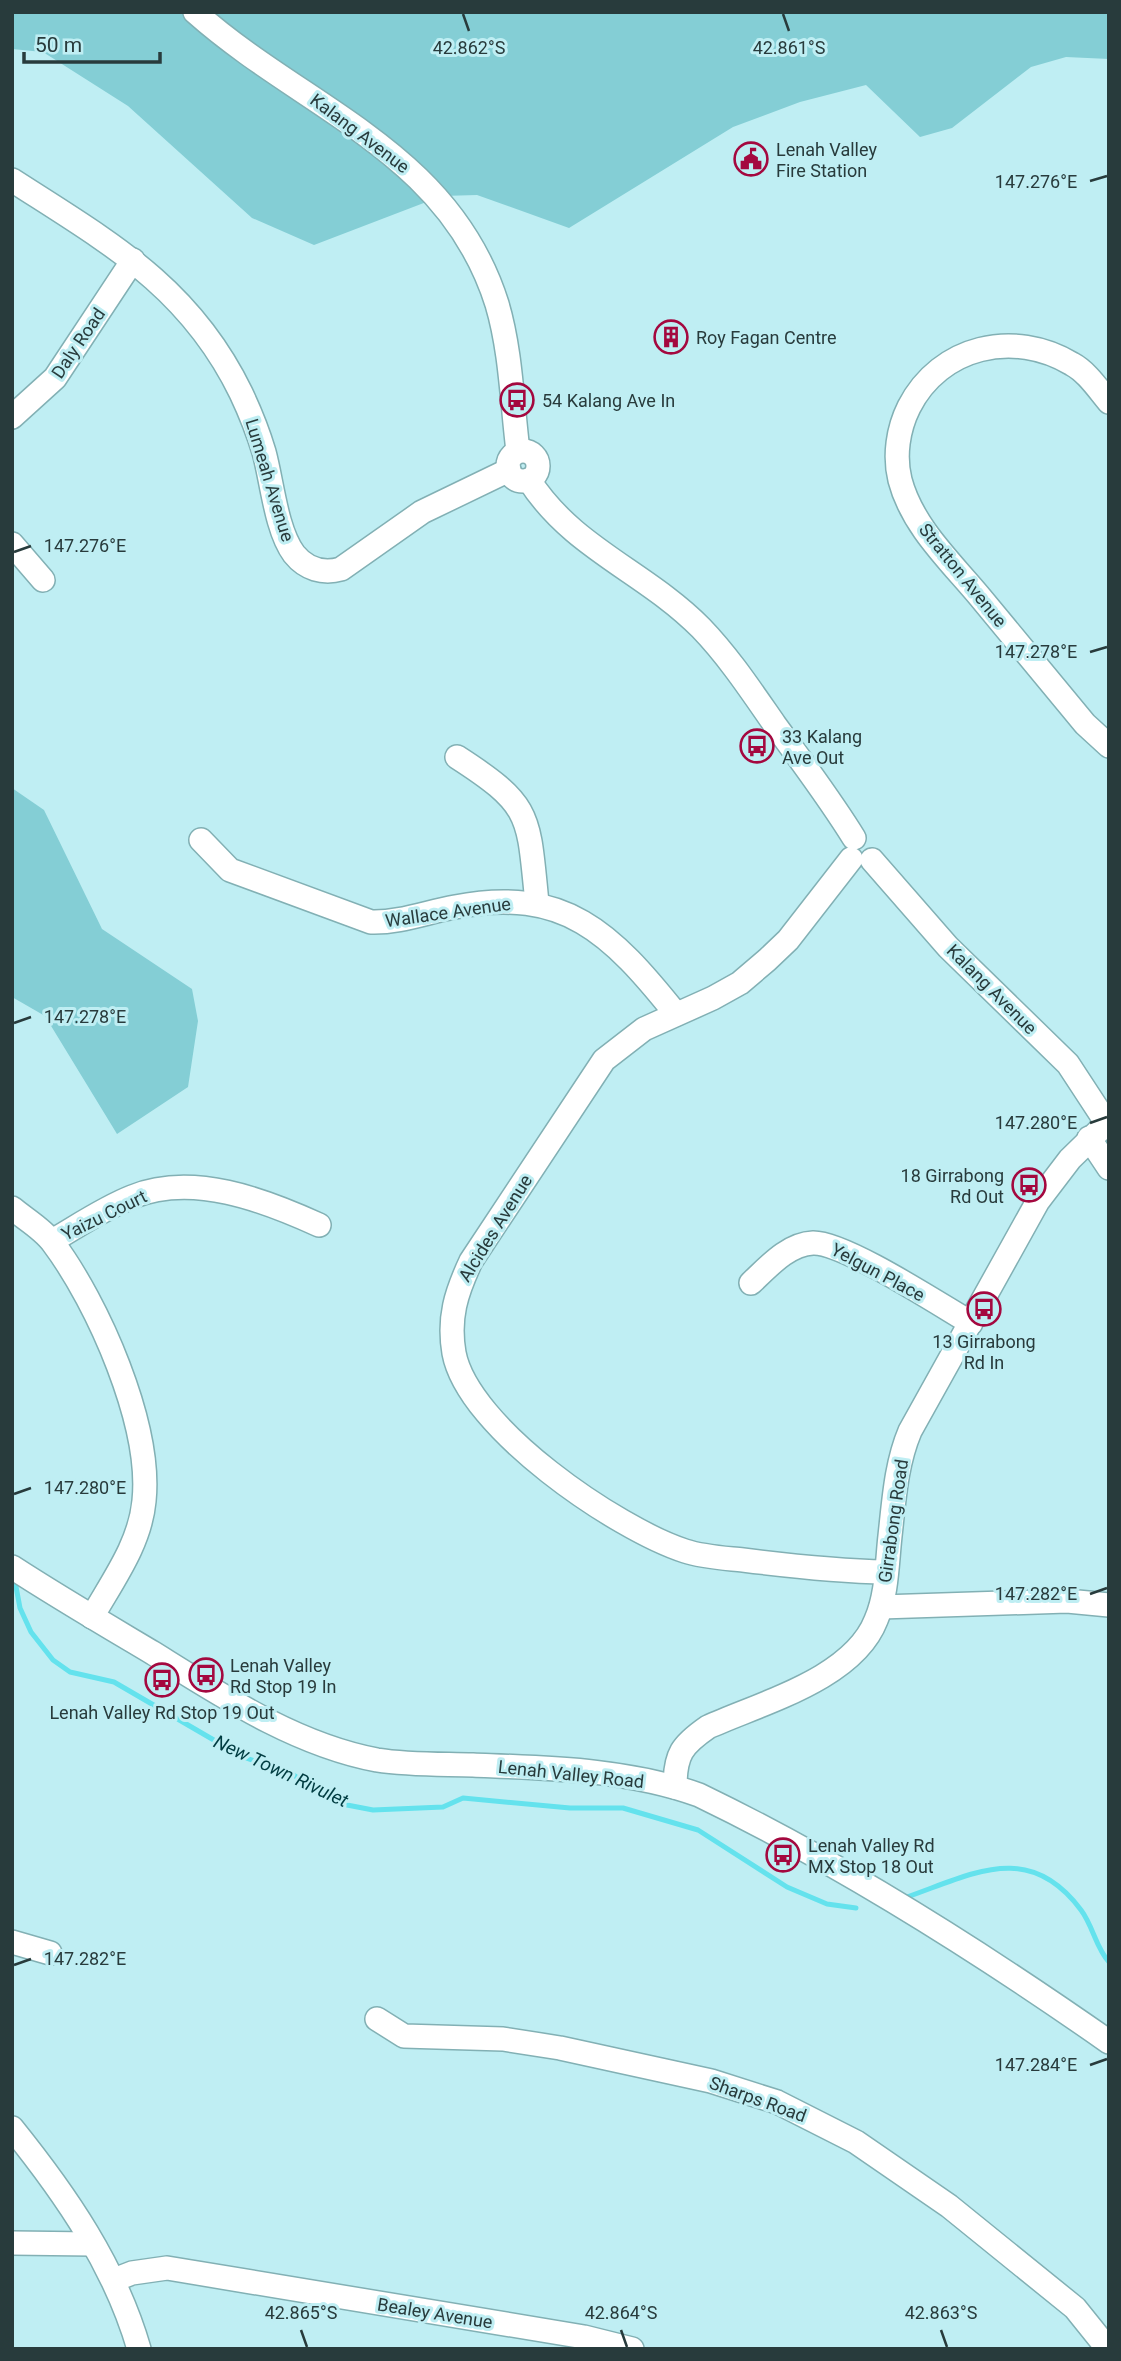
<svg xmlns="http://www.w3.org/2000/svg" width="1121" height="2361" font-family="Roboto,sans-serif">
	<style>
		.green { fill: #84ced5 }
		.lines { fill: none; stroke-linecap: round; stroke-linejoin: round }
		.stream { stroke: #64e2ed; stroke-width: 5 }
		.minor-casing { stroke: #82b0b4; stroke-width: 26 }
		.minor { stroke: #fff; stroke-width: 23 }
		.ticks { fill: none; stroke: #283b3c; stroke-width: 2.5 }
		.labels { text-anchor: middle; dominant-baseline: central; stroke-width: 6; stroke-linejoin: round; paint-order: stroke }
		.street-label { font-size: 18px; fill: #283b3c; stroke: #bfeef3 }
		.poi-label { font-size: 18px; fill: #283b3c; stroke: #bfeef3; text-anchor: start }
		.water-label { font-size: 19px; font-style: italic; fill: #003c41; stroke: #bfeef3 }
		.ticks-label { font-size: 18px; text-anchor: middle; fill: #283b3c; stroke: #bfeef3; stroke-width: 6; stroke-linejoin: round; paint-order: stroke }
	</style>
	<rect width="100%" height="100%" fill="#bfeef3"/>
	<g class="green">
		<path d="M12,12H1109V59L1066,57L1031,67L952,128L920,137L866,85L800,102L733,127L569,228L477,195L442,196L314,245L252,218L128,106L43,52L12,49Z"/>
		<path d="M12,788L44,810L102,929L192,989L198,1021L188,1087L117,1134L45,1016L12,997Z"/>
	</g>
	<g class="lines">
		<g class="stream">
			<path d="M14,1576L20,1608L31,1632L53,1660L70,1672L114,1682L243,1757L291,1773L317,1792L347,1805L373,1810L443,1807L463,1798L570,1808H623L698,1830L787,1887L827,1904L856,1908"/>
			<path d="M907,1897C973,1874 1029,1840 1081,1910C1093,1926 1096,1948 1109,1962"/>
		</g>
		<defs>
			<g id="minor">
				<path d="M195,12C304,109 449,151 497,304C511,351 512,403 518,451"/>
				<path d="M12,180C108,242 189,286 241,393C250,412 258,432 264,452C272,481 276,530 294,554C306,569 323,574 341,569L422,512L509,470"/>
				<path d="M1109,402C1098,389 1087,372 1072,364C1014,329 940,346 909,407C898,429 894,456 900,480C912,526 950,561 980,597C1015,639 1050,682 1085,724L1109,746"/>
				<path d="M12,417L55,378L133,260"/>
				<circle cx="523" cy="466" r="15"/>
				<path d="M529,480C572,548 646,572 701,628C729,657 752,692 775,725C802,762 830,799 854,838"/>
				<path d="M12,544L43,580"/>
				<path d="M457,757C533,806 528,815 537,903"/>
				<path d="M201,840L230,870L371,922C399,923 427,912 455,907C565,886 611,933 676,1014"/>
				<path d="M851,859L788,940L767,960L740,983L713,998L644,1029L604,1060L471,1261C456,1293 448,1318 454,1353C468,1428 617,1529 685,1551C703,1557 724,1558 743,1560C791,1566 837,1571 886,1572"/>
				<path d="M872,860L948,947L1068,1064L1106,1122"/>
				<path d="M1089,1138L1109,1168"/>
				<path d="M12,1208C25,1219 43,1229 53,1243C98,1303 152,1425 144,1501C140,1544 113,1580 92,1617"/>
				<path d="M52,1241C78,1226 104,1208 132,1197C192,1172 264,1200 319,1225"/>
				<path d="M751,1283C768,1267 788,1244 813,1243C844,1242 940,1305 971,1323"/>
				<path d="M12,1567C58,1597 106,1625 153,1653C222,1696 296,1745 377,1760C409,1765 441,1764 473,1765C548,1768 627,1769 699,1795C842,1864 979,1951 1109,2042"/>
				<path d="M881,1607L1067,1601L1109,1605"/>
				<path d="M675,1787C675,1754 682,1745 708,1727C761,1703 853,1679 876,1620C887,1595 887,1563 890,1536C894,1500 896,1464 910,1431L1038,1201L1070,1159L1109,1121"/>
				<path d="M12,1942L50,1953"/>
				<path d="M377,2019L404,2036L503,2039L560,2048L711,2081L777,2102L856,2142L949,2206L1075,2308L1108,2349"/>
				<path d="M12,2128C66,2195 115,2266 139,2349"/>
				<path d="M12,2243L92,2244"/>
				<path d="M114,2280L132,2273L167,2268L584,2337L632,2349"/>
			</g>
		</defs>
		<use href="#minor" class="minor-casing"/>
		<use href="#minor" class="minor"/>
	</g>
	<path class="ticks" d="M463,14L469,31M783,14L789,31M1090,181L1107,176M14,552L31,546M1090,652L1107,647M14,1023L31,1017M1090,1123L1107,1117M14,1494L31,1488M1090,1594L1107,1588M14,1965L31,1959M1090,2065L1107,2059M301,2330L307,2347M621,2330L627,2347M941,2330L947,2347"/>
	<defs>
		<symbol id="civic-ring" viewBox="-11 -11 22 22"><circle r="9.5" fill="#bfeef3" stroke="#a4083f" stroke-width="1.5"/><path d="M-.6-6.5H3V-4.5H.6V-3L4-1V1h2V6H-6V1h2V-1L-.6-3ZM-1.2 2.5V6h2.4V2.5Z" fill="#a4083f"/></symbol>
		<symbol id="building-ring" viewBox="-11 -11 22 22"><circle r="9.5" fill="#bfeef3" stroke="#a4083f" stroke-width="1.5"/><path d="M-4-6H4V6H1V3H-1V6H-4ZM-2.5-4.3h1.7v1.8h-1.7ZM.8-4.3h1.7v1.8H.8ZM-2.5-1h1.7V.8h-1.7ZM.8-1h1.7V.8H.8Z" fill="#a4083f"/></symbol>
		<symbol id="bus-ring" viewBox="-11 -11 22 22"><circle r="9.5" fill="#bfeef3" stroke="#a4083f" stroke-width="1.5"/><path d="M-5-6H5V4H4V6H2V4H-2V6H-4V4H-5ZM-3.5-4V0h7V-4ZM-3.5 1.2v1.5H-2V1.2ZM2 1.2v1.5H3.5V1.2Z" fill="#a4083f"/></symbol>
	</defs>
	<g fill-rule="evenodd">
		<use href="#civic-ring" x="732" y="140" width="38" height="38"/>
		<use href="#building-ring" x="652" y="318" width="38" height="38"/>
		<use href="#bus-ring" x="498" y="381" width="38" height="38"/>
		<use href="#bus-ring" x="738" y="727" width="38" height="38"/>
		<use href="#bus-ring" x="1010" y="1166" width="38" height="38"/>
		<use href="#bus-ring" x="965" y="1290" width="38" height="38"/>
		<use href="#bus-ring" x="187" y="1656" width="38" height="38"/>
		<use href="#bus-ring" x="143" y="1661" width="38" height="38"/>
		<use href="#bus-ring" x="764" y="1836" width="38" height="38"/>
	</g>
	<g class="labels">
		<g class="street-label">
			<text transform="translate(360 133) rotate(37)">Kalang Avenue</text>
			<text transform="translate(78 343) rotate(-56)">Daly Road</text>
			<text transform="translate(270 480) rotate(73)">Lumeah Avenue</text>
			<text transform="translate(963 575) rotate(51)">Stratton Avenue</text>
			<text transform="translate(448 912) rotate(-8)">Wallace Avenue</text>
			<text transform="translate(992 989) rotate(45)">Kalang Avenue</text>
			<text transform="translate(104 1215) rotate(-26)">Yaizu Court</text>
			<text transform="translate(495 1228) rotate(-58)">Alcides Avenue</text>
			<text transform="translate(878 1272) rotate(28)">Yelgun Place</text>
			<text transform="translate(893 1521) rotate(-82)">Girrabong Road</text>
			<text transform="translate(571 1774) rotate(6)">Lenah Valley Road</text>
			<text transform="translate(758 2099) rotate(20)">Sharps Road</text>
			<text transform="translate(435 2313) rotate(9)">Bealey Avenue</text>
		</g>
		<g class="poi-label">
			<text x="776" y="149">Lenah Valley<tspan x="776" dy="21">Fire Station</tspan></text>
			<text x="696" y="337">Roy Fagan Centre</text>
			<text x="542" y="400">54 Kalang Ave In</text>
			<text x="782" y="736">33 Kalang<tspan x="782" dy="21">Ave Out</tspan></text>
			<text x="1004" y="1175" text-anchor="end">18 Girrabong<tspan x="1004" dy="21">Rd Out</tspan></text>
			<text x="984" y="1341" text-anchor="middle">13 Girrabong<tspan x="984" dy="21">Rd In</tspan></text>
			<text x="230" y="1665">Lenah Valley<tspan x="230" dy="21">Rd Stop 19 In</tspan></text>
			<text x="162" y="1712" text-anchor="middle">Lenah Valley Rd Stop 19 Out</text>
			<text x="808" y="1845">Lenah Valley Rd<tspan x="808" dy="21">MX Stop 18 Out</tspan></text>
		</g>
		<g class="water-label">
			<text transform="translate(281 1771) rotate(25)">New Town Rivulet</text>
		</g>
	</g>
	<g class="ticks-label">
		<text x="469" y="54">42.862°S</text>
		<text x="789" y="54">42.861°S</text>
		<text x="1036" y="188">147.276°E</text>
		<text x="85" y="552">147.276°E</text>
		<text x="1036" y="658">147.278°E</text>
		<text x="85" y="1023">147.278°E</text>
		<text x="1036" y="1129">147.280°E</text>
		<text x="85" y="1494">147.280°E</text>
		<text x="1036" y="1600">147.282°E</text>
		<text x="85" y="1965">147.282°E</text>
		<text x="1036" y="2071">147.284°E</text>
		<text x="301" y="2319">42.865°S</text>
		<text x="621" y="2319">42.864°S</text>
		<text x="941" y="2319">42.863°S</text>
	</g>
	<rect width="1121" height="2361" fill="none" stroke="#283b3c" stroke-width="28"/>
	<path d="M24 52v10h136v-10" fill="none" stroke="#283b3c" stroke-width="3.5"/>
	<text x="35" y="52" font-size="21" fill="#283b3c" stroke="#bfeef3" stroke-width="5" paint-order="stroke">50 m</text>
</svg>
